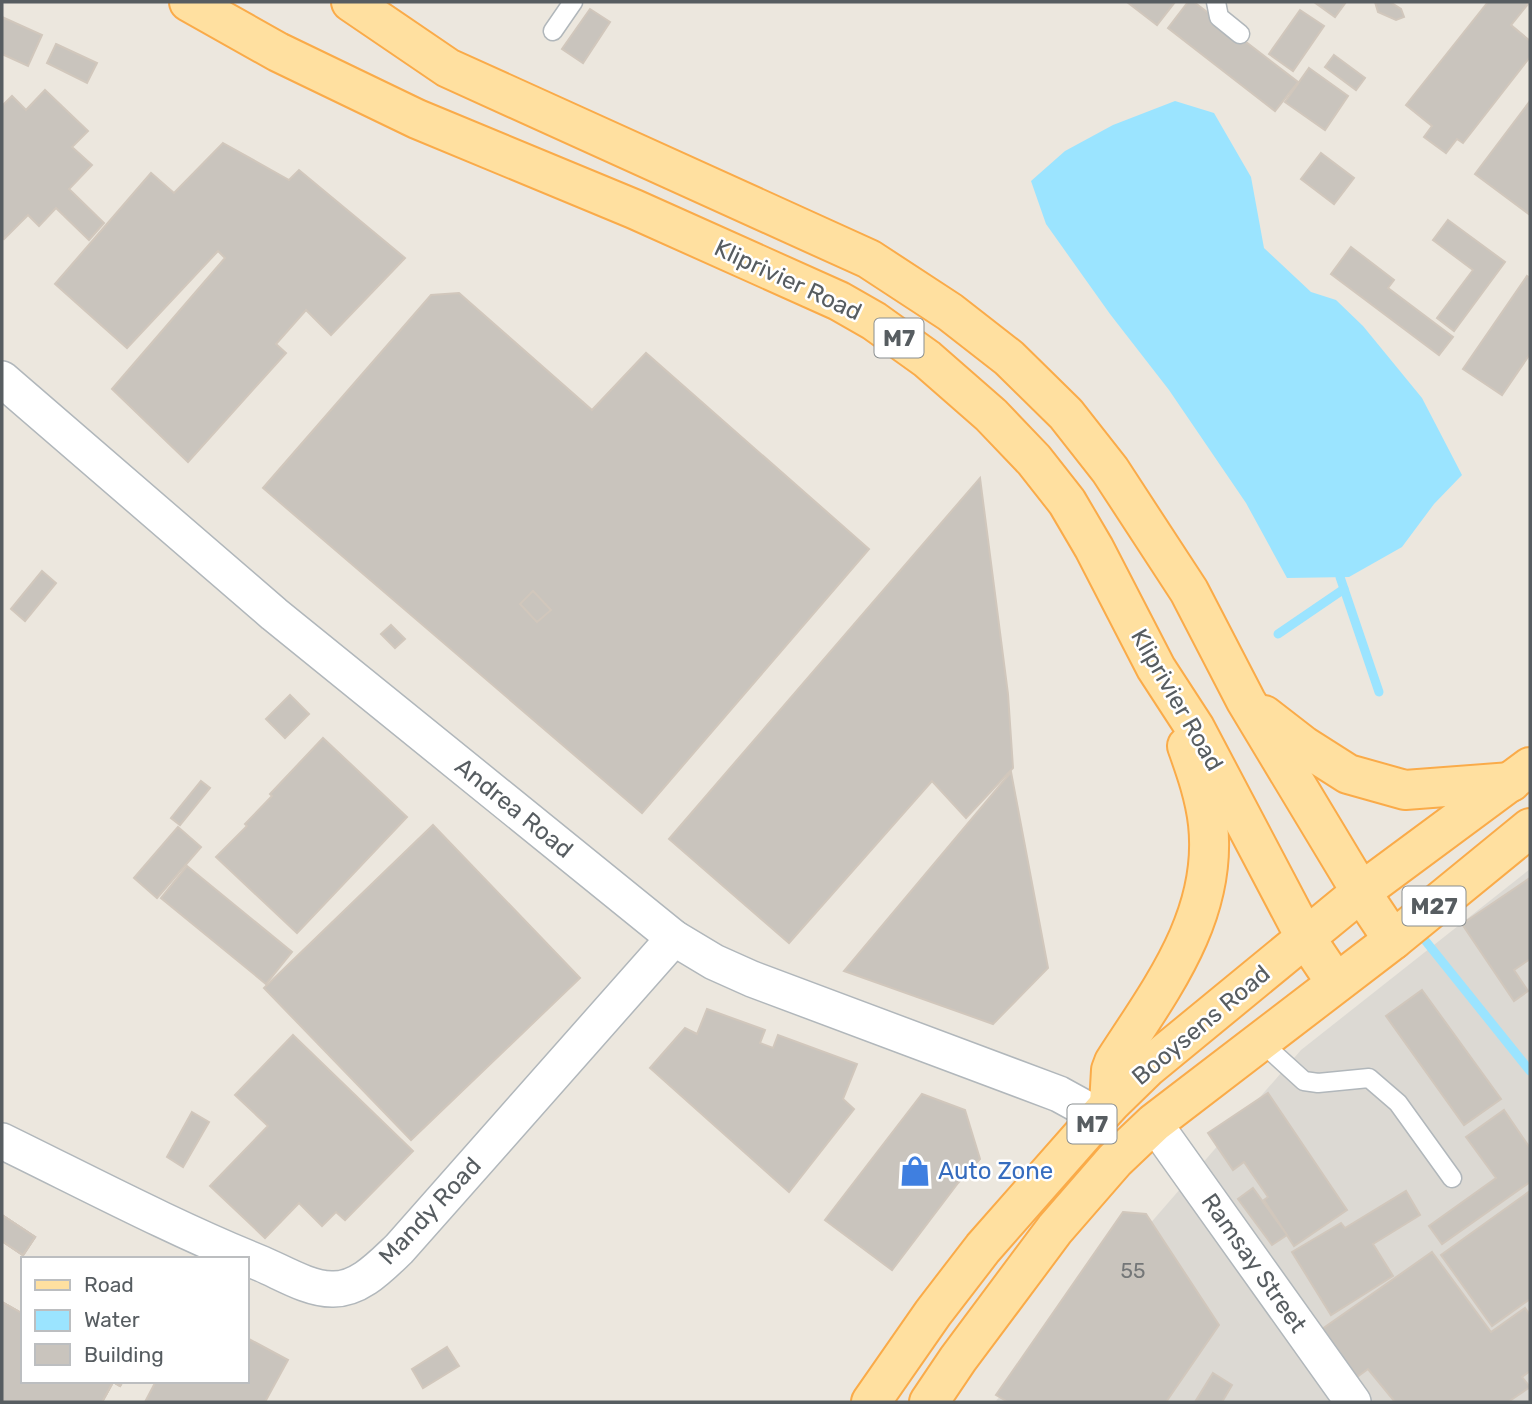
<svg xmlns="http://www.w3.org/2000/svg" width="1532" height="1404" font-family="Rubik,sans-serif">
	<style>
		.industrial { fill: #dcd9d3 }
		.water { fill: #9be4ff }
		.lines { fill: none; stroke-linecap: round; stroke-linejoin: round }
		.stream { stroke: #9be4ff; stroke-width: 9 }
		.building { fill: #c9c4bd; stroke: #d1c7bc; stroke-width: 2 }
		.service-casing { stroke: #b1b7bb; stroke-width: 21 }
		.minor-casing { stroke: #b1b7bb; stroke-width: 38 }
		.primary-casing { stroke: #faab49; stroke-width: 42 }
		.service { stroke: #fff; stroke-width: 18 }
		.minor { stroke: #fff; stroke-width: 35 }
		.primary { stroke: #ffe0a0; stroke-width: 38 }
		.labels { text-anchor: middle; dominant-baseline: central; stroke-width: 5; stroke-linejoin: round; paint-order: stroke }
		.number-label { font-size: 21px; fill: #747778 }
		.shield { fill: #fff; stroke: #898e90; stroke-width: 2 }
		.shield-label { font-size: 23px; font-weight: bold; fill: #575d61 }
		.street-label { font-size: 24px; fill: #575d61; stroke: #fff }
		.shop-label { font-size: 24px; fill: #366cbe; stroke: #fff; text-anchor: start }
	</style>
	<rect width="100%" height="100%" fill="#ece7de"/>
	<path class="industrial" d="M1530,869V1402H995L1301,1050Z"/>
	<path class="water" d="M1175,101L1214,113L1251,177L1264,248L1311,292L1336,300L1363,326L1422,398L1462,475L1434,504L1402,547L1349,577L1287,578L1246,503L1169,390L1110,314L1046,224L1031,181L1065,151L1113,125Z"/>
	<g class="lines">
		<g class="stream">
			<path d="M1340,577L1379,692"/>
			<path d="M1278,634L1344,589"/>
			<path d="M1424,939L1530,1071"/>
		</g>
	</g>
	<g class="building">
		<path d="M1127,2H1175L1157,25Z"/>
		<path d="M1188,2H1194L1298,82L1275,111L1168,28Z"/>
		<path d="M1314,2H1346L1335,17Z"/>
		<path d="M1375,2H1390L1401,9L1404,17L1396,20L1378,12Z"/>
		<path d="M1488,2H1526L1528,4L1511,25L1530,41V57L1463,143L1457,139L1446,153L1424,137L1432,126L1406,105Z"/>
		<path d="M590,9L610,22L583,63L562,49Z"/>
		<path d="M1300,10L1324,26L1293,71L1269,54Z"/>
		<path d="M2,17L42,35L28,66L2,54Z"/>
		<path d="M56,44L97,63L87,83L47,63Z"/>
		<path d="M1334,55L1365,78L1356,90L1325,67Z"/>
		<path d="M1309,68L1348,96L1325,130L1285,102Z"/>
		<path d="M45,90L88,131L72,147L92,165L69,189L104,223L89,240L56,208L39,226L28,215L4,239L2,237V106L12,96L26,110Z"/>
		<path d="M1530,101V215L1475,174Z"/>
		<path d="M223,143L289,180L299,170L405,258L331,335L306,310L276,344L286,353L188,462L112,389L225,258L218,251L127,348L55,284L151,173L174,193Z"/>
		<path d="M1321,153L1354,178L1334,204L1301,179Z"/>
		<path d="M1448,220L1505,262L1454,331L1437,318L1473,270L1433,240Z"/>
		<path d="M1351,247L1394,280L1388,288L1453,337L1439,355L1331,274Z"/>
		<path d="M1527,276L1530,278V354L1502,395L1463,369Z"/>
		<path d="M459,293L592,410L646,353L869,549L642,813L263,488L431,295Z"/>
		<path d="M980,478L1008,694L1013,768L966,818L932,781L789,943L669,839Z"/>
		<path d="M42,571L56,583L25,621L11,609Z"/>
		<path d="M533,591L551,610L537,622L520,604Z"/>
		<path d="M391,625L405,639L395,648L381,634Z"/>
		<path d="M290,695L309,714L285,738L266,719Z"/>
		<path d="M323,738L407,817L297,933L216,857L247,826L245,824L272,796L270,794Z"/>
		<path d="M1011,772L1048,968L993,1024L844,971Z"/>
		<path d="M201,781L210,788L180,825L171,818Z"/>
		<path d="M433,825L580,978L411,1140L264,988Z"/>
		<path d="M178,827L201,847L157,898L134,878Z"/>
		<path d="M187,866L292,952L266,984L161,898Z"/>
		<path d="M1530,878V959L1514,970L1528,991L1514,1001L1462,924Z"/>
		<path d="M1422,990L1501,1099L1464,1125L1386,1016Z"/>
		<path d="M707,1009L765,1030L760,1043L773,1048L778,1035L857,1064L843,1099L854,1109L789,1192L650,1068L685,1028L697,1034Z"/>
		<path d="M293,1035L413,1151L345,1220L336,1212L322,1226L299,1203L265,1238L210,1186L268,1126L235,1095Z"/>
		<path d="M1268,1093L1347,1210L1294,1246L1264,1200L1268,1197L1244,1162L1233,1170L1208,1133Z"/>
		<path d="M922,1094L965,1110L980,1159L958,1183L892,1270L825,1220Z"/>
		<path d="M1504,1110L1530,1148V1182L1442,1244L1429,1226L1496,1178L1466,1137Z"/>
		<path d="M192,1112L209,1122L183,1167L167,1157Z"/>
		<path d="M1253,1188L1287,1235L1272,1245L1238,1199Z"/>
		<path d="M1406,1191L1420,1215L1373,1244L1393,1276L1331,1315L1292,1252L1341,1223L1345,1228Z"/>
		<path d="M1530,1191V1299L1492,1326L1441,1255Z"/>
		<path d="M1123,1212L1146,1214L1219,1325L1166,1402H1008L996,1395Z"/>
		<path d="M2,1215L35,1237L23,1255L2,1241Z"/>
		<path d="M2,1215L35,1237L23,1255L2,1241Z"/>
		<path d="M2,1215L35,1237L23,1255L2,1241Z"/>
		<path d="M2,1215L35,1237L23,1255L2,1241Z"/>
		<path d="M1432,1252L1491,1332L1525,1308L1530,1315V1371L1522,1377L1530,1387L1508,1402H1395L1368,1369L1350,1382L1315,1334Z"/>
		<path d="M2,1302L23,1314V1381H123L120,1386L113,1382L102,1402H2Z"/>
		<path d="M2,1302L23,1314V1381H123L120,1386L113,1382L102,1402H2Z"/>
		<path d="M2,1302L23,1314V1381H123L120,1386L113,1382L102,1402H2Z"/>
		<path d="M2,1302L23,1314V1381H123L120,1386L113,1382L102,1402H2Z"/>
		<path d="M247,1338L288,1360L265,1402H145L156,1381H247Z"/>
		<path d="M447,1347L459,1366L423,1388L412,1369Z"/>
		<path d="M1213,1373L1232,1385L1222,1402H1195Z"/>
	</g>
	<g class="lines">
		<defs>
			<g id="service">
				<path d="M1216,2L1219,17L1240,34"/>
				<path d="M553,31L573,2"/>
				<path d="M1260,1041L1304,1081L1318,1083L1369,1078L1398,1103L1452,1178"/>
			</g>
			<g id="minor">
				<path d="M2,379L274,614L674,938L714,962L752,979L1059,1094L1099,1116"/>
				<path d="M1154,1123L1353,1402"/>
				<path d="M2,1141C88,1183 173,1228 262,1264C283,1273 309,1289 332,1289C359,1290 381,1266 399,1249L674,938"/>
			</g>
			<g id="primary">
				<path d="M189,2L278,52L417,119L634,209L839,301L874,321L927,359L991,415L1034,460L1067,502L1094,548L1156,668L1195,728L1305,937L1336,983"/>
				<path d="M351,2L448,68L869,259L950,312L1009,358L1066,414L1110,470L1189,591L1246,701L1361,892L1393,940"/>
				<path d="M1264,715L1304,746L1348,774L1405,790L1511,782"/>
				<path d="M1109,1105L1111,1070L1114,1062C1161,989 1218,916 1208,824C1205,797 1196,771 1187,746"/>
				<path d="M871,1402L933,1313L983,1248L1109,1105L1148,1067L1361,892L1530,767"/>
				<path d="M929,1402L958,1359L1055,1229L1115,1160L1154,1123L1393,940L1530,828"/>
			</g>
		</defs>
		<use href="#service" class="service-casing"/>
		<use href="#minor" class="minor-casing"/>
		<use href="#primary" class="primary-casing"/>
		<use href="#service" class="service"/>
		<use href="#minor" class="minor"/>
		<use href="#primary" class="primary"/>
	</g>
	<defs>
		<symbol id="shop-bare" viewBox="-9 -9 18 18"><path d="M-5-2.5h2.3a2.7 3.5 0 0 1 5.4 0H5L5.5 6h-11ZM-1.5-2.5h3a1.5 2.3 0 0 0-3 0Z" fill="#3f7fe0" stroke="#fff" stroke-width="2.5" paint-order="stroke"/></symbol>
	</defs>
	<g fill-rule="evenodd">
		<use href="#shop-bare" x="893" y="1149" width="44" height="44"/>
	</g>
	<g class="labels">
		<g class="number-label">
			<text x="1133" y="1270">55</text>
		</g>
		<g class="shield">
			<rect x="874.5" y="318.5" width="49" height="39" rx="5"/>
			<rect x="1402.5" y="886.5" width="63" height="39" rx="5"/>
			<rect x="1067.5" y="1104.5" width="49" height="39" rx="5"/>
		</g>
		<g class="shield-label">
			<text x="899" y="338">M7</text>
			<text x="1434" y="906">M27</text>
			<text x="1092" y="1124">M7</text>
		</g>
		<g class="street-label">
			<text transform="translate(788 280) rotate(25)">Kliprivier Road</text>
			<text transform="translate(1177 700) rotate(60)">Kliprivier Road</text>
			<text transform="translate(514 808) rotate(39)">Andrea Road</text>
			<text transform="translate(1201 1025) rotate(-40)">Booysens Road</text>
			<text transform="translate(430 1211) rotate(-47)">Mandy Road</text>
			<text transform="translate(1254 1263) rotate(55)">Ramsay Street</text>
		</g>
		<g class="shop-label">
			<text x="938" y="1171">Auto Zone</text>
		</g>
	</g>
	<rect width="1532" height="1404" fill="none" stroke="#575d61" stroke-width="7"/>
	<rect x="21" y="1257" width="228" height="126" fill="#ffffff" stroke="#bcbec0" stroke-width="2"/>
	<rect x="35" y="1280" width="35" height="10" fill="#ffe0a0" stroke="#bcbec0" stroke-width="2"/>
	<text x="84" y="1292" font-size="21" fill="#575d61">Road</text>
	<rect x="35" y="1310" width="35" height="21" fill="#9be4ff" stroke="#bcbec0" stroke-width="2"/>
	<text x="84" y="1327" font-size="21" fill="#575d61">Water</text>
	<rect x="35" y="1344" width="35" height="21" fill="#c9c4bd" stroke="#bcbec0" stroke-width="2"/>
	<text x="84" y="1362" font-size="21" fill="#575d61">Building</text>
</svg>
